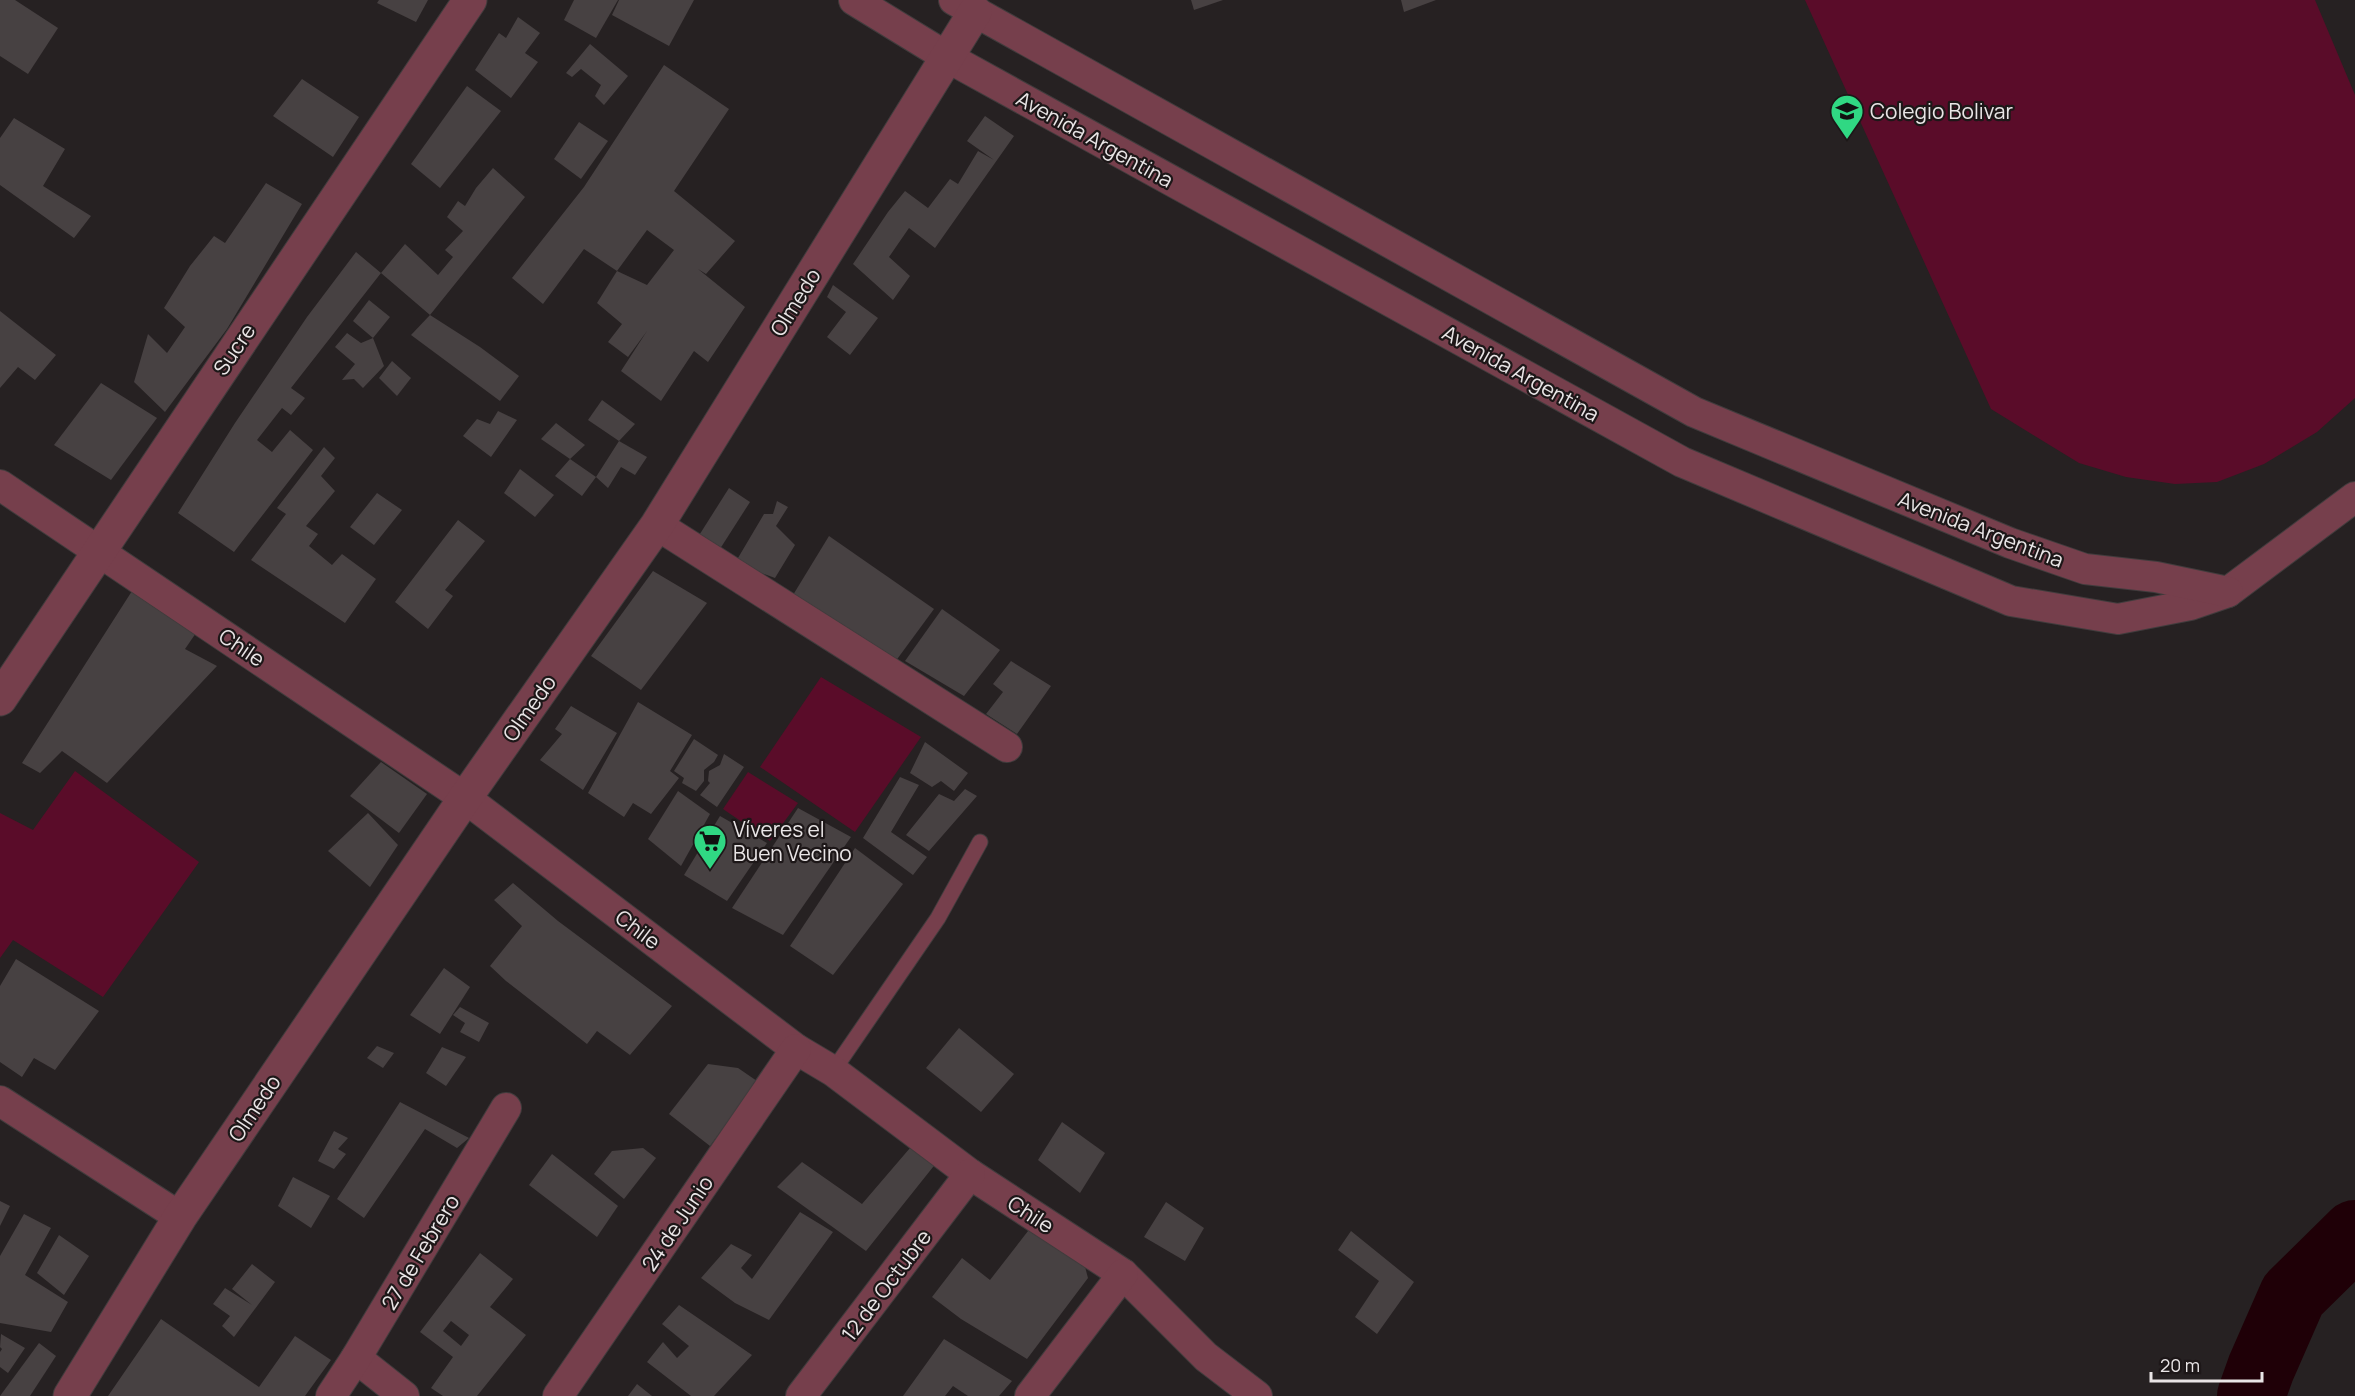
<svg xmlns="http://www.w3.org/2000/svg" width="2355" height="1396" font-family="Manrope,sans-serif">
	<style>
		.green { fill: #5a0c29 }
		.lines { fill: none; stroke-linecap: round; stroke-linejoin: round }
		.river { stroke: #1f0007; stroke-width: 68 }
		.building { fill: #474142; fill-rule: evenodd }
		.service-casing { stroke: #413c3d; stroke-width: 17 }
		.minor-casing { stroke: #413c3d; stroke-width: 32 }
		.tertiary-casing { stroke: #413c3d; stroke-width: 35 }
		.service { stroke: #763f4c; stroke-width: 15 }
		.minor { stroke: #763f4c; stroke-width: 30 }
		.tertiary { stroke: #763f4c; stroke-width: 33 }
		.labels { text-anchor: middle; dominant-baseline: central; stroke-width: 4.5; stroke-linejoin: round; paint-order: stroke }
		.poi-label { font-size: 21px; fill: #e9e5e6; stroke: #1d1718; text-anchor: start }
		.street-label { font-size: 21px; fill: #e9e5e6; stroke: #1d1718 }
	</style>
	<rect width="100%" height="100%" fill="#262122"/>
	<g class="green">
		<path d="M1805,0H2315L2355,95V398L2317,432L2264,464L2217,482L2175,484L2126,477L2079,463L1991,409Z"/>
		<path d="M821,677L921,737L855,832L760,767Z"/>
		<path d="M75,771L199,862L103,997L13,940L0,958V813L33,830Z"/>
		<path d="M748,772L798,803L770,841L723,809Z"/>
	</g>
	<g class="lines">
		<path class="river" d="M2251,1396L2261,1368L2293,1295L2355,1234"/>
	</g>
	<g class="building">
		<path d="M0,0H15L58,28L28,74L0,56Z"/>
		<path d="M379,0H428L416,22L377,3Z"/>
		<path d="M574,0H618L596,38L564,20Z"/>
		<path d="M619,0H694L669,46L612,15Z"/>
		<path d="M1191,0H1223L1194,10Z"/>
		<path d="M1401,0H1436L1404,12Z"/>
		<path d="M518,17L540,33L525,53L538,62L511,98L475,70L499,33L506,38Z"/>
		<path d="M590,44L628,76L604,105L595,96L601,85L581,69L572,77L566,73Z"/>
		<path d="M664,65L729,109L674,191L735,241L706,274L698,269L745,307L708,362L694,351L661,401L621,371L647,331L628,357L608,342L622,324L597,303L617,271L584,249L543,304L512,278L584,187ZM647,230L674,250L647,285L617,271Z"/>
		<path d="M302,79L359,117L333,157L273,116Z"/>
		<path d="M467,86L501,111L440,188L411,164Z"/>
		<path d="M985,116L1014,136L935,248L909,228L889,257L910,276L893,300L853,264L888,212L905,191L928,208L950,179L958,184L978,151L994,160L967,141Z"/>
		<path d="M14,118L65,149L43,186L91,216L74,238L0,185V138Z"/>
		<path d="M579,122L608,141L581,179L554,159Z"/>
		<path d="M493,168L525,197L430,315L381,273L405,244L438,275L453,257L445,250L463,231L447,217L458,201L465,206L476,188Z"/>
		<path d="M266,183L302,204L227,329L165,412L134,382L148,334L167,353L185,327L164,308L190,266L214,236L225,243Z"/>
		<path d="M356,252L381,273L291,388L305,398L291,415L282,408L257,440L272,452L290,430L313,450L234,552L178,513L235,423L307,317Z"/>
		<path d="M833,285L878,318L850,355L827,337L846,312L827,297Z"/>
		<path d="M369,300L390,317L373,338L353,321Z"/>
		<path d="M0,311L56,355L35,380L18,367L0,388Z"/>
		<path d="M430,315L480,347L519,376L500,401L411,335Z"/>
		<path d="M347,333L361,343L373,338L384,366L363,388L354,379L342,380L355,364L335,347Z"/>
		<path d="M392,361L411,378L397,396L379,378Z"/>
		<path d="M101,383L157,418L111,480L54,445Z"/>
		<path d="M602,400L635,424L619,441L588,420Z"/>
		<path d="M498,411L517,420L491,457L463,436L477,419L490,424Z"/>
		<path d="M556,423L585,445L570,459L596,477L582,496L555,476L570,459L541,439Z"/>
		<path d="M619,441L647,457L635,475L621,467L608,488L596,477Z"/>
		<path d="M324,447L335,458L321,476L335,491L306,526L318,534L309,546L332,565L342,554L376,579L345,623L251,560L286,514L277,508Z"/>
		<path d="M520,469L554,495L535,517L504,493Z"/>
		<path d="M729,488L750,502L718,552L698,537Z"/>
		<path d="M377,493L402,510L374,545L350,527Z"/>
		<path d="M777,501L788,507L776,526L795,545L775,578L735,563L764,514H773Z"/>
		<path d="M458,520L485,541L445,590L453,596L428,629L395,602Z"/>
		<path d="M829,536L934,609L895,662L793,595Z"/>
		<path d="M653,571L707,603L641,690L591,656Z"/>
		<path d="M132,591L196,633L185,649L217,666L107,783L62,751L40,773L22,763Z"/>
		<path d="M942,609L1000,650L964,696L905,661Z"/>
		<path d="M1011,661L1051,686L1017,734L986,714L1003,692L993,684Z"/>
		<path d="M638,702L692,735L670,771L679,778L651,814L633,803L624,817L588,793Z"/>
		<path d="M571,706L617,733L583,790L540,760L562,734L555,729Z"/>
		<path d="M694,739L718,755L714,762L704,770V781L696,791L682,783L684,778L674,771Z"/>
		<path d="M925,742L968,773L954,791L941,781L932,787L910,773Z"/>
		<path d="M724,754L744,767L717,807L700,795L710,783L708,781L709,771L720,765Z"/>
		<path d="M381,762L427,794L399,833L350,796Z"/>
		<path d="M900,777L919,785L891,832L927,857L913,875L863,838Z"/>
		<path d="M965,789L977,796L929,851L906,835L939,794L954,801Z"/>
		<path d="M678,791L710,814L681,866L648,839Z"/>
		<path d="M798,808L851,837L783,935L732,908Z"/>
		<path d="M368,813L398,845L370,887L328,851Z"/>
		<path d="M720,816L767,843L727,901L684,875Z"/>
		<path d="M855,848L903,884L833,975L790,946Z"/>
		<path d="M513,883L558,921L672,1006L630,1055L597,1031L587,1044L506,981L490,966L522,926L494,900Z"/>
		<path d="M16,959L99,1011L55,1070L34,1058L22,1077L0,1062V986Z"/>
		<path d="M444,968L470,987L440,1034L410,1015Z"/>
		<path d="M460,1007L489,1023L479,1042L460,1032L465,1023L453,1015Z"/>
		<path d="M959,1028L1014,1074L981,1112L926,1068Z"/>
		<path d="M377,1046L394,1053L383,1068L367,1058Z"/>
		<path d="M442,1047L466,1057L446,1086L426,1073Z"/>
		<path d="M708,1064L738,1068L757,1081L710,1146L669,1114Z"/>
		<path d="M400,1102L469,1138L457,1148L425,1129L364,1218L337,1199Z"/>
		<path d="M1062,1122L1105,1153L1080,1193L1038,1160Z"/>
		<path d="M334,1131L348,1138L338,1149L346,1154L334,1169L318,1161Z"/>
		<path d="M643,1148L656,1158L624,1199L594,1174L612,1151Z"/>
		<path d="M910,1148L937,1162L866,1251L777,1187L802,1162L862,1204Z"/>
		<path d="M552,1154L618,1206L597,1237L529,1185Z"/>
		<path d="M293,1177L330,1196L311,1228L278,1206Z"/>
		<path d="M0,1201L10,1206L0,1226Z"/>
		<path d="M1166,1202L1204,1228L1185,1261L1144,1237Z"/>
		<path d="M800,1212L833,1232L769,1320L735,1303L701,1278L731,1244L752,1255L741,1268L752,1279Z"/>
		<path d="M24,1214L51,1228L25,1275L68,1302L51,1332L0,1323V1256Z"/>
		<path d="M1035,1222L1084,1263L1088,1278L1027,1359L961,1319L932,1297L962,1258L990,1280Z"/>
		<path d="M1351,1231L1414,1282L1377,1334L1355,1317L1379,1281L1338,1250Z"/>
		<path d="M59,1235L89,1256L64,1295L37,1273Z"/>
		<path d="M480,1253L513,1279L490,1307L526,1335L477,1396H443L431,1388L453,1357L420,1332ZM451,1321L469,1335L461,1346L443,1331Z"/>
		<path d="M252,1264L275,1282L234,1337L222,1326L230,1316L213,1304L225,1288L252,1305L232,1289Z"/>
		<path d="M679,1305L752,1355L714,1396H691L647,1362L663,1342L677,1358L689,1346L662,1324Z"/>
		<path d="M161,1319L259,1387L295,1336L331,1360L305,1396H108Z"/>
		<path d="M1,1334L25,1348L8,1373L0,1367V1352L2,1349L0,1347Z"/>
		<path d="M944,1339L1012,1381L999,1396H968L953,1386L945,1396H903Z"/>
		<path d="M39,1343L56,1356L30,1396H0Z"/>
		<path d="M637,1384L652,1396H628Z"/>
	</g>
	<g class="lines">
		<defs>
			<path id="service" d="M833,1071L938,918L980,842"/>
			<g id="minor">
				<path d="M854,0L947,57L1682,462L2011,601L2118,619L2190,605L2228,592L2355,497"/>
				<path d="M954,0L1694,412L2010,543L2085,569L2156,577L2228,592"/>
				<path d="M0,485L465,798L796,1049L833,1071L970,1174L1123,1274L1206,1357L1257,1396"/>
				<path d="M657,525L1007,747"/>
				<path d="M0,1101L180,1217"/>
				<path d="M356,1358L404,1396"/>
				<path d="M331,1396L356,1358L506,1108"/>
				<path d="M558,1396L796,1049"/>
				<path d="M801,1396L970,1174"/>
				<path d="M1030,1396L1123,1274"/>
			</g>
			<g id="tertiary">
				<path d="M0,699L470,0"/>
				<path d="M70,1396L180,1217L465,798L657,525L975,12"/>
			</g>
		</defs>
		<use href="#service" class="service-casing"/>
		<use href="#minor" class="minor-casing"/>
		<use href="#tertiary" class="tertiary-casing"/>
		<use href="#service" class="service"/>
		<use href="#minor" class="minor"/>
		<use href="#tertiary" class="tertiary"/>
	</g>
	<defs>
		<symbol id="school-pin" viewBox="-11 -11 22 30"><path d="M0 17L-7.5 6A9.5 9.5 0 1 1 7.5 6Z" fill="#30d883" stroke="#1d1718"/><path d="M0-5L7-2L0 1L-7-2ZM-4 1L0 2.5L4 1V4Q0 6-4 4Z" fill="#111"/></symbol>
		<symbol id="supermarket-pin" viewBox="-11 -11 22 30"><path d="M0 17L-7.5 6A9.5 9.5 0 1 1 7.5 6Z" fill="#30d883" stroke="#1d1718"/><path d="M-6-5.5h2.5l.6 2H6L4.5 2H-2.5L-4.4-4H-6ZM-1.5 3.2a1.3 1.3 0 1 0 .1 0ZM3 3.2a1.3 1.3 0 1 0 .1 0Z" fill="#111"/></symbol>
	</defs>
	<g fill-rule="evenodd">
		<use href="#school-pin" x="1828" y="92" width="38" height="52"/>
		<use href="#supermarket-pin" x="691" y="822" width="38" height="52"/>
	</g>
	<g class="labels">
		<g class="poi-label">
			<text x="1870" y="111">Colegio Bolivar</text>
			<text x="733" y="829">Víveres el<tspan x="733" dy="24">Buen Vecino</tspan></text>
		</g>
		<g class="street-label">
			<text transform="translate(1095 139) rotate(29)">Avenida Argentina</text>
			<text transform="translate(795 302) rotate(-58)">Olmedo</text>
			<text transform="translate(234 349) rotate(-56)">Sucre</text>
			<text transform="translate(1521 373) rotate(29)">Avenida Argentina</text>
			<text transform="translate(1981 529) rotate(21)">Avenida Argentina</text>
			<text transform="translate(242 647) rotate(34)">Chile</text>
			<text transform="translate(529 708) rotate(-55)">Olmedo</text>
			<text transform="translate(638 929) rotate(37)">Chile</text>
			<text transform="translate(254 1108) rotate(-56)">Olmedo</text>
			<text transform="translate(1031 1214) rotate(33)">Chile</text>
			<text transform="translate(677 1223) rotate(-56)">24 de Junio</text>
			<text transform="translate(420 1252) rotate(-59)">27 de Febrero</text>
			<text transform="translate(886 1285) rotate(-53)">12 de Octubre</text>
		</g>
	</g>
	<path d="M2151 1372v9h111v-9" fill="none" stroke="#e9e5e6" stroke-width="3"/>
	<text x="2160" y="1372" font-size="18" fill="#e9e5e6" stroke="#1d1718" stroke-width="4.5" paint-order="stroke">20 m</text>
</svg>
